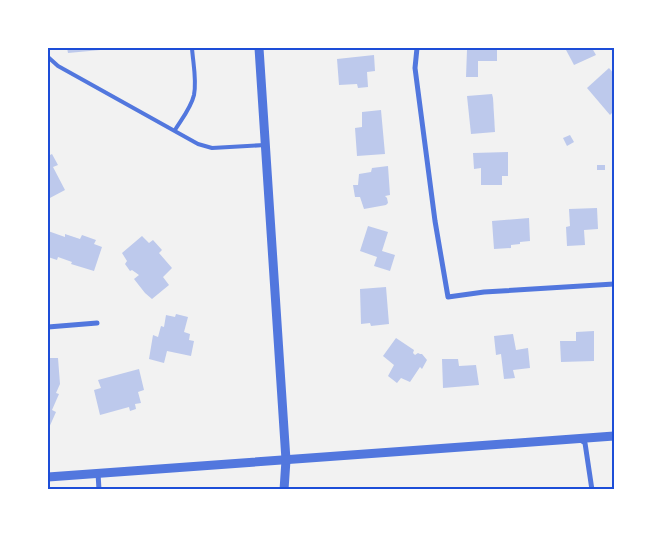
<svg xmlns="http://www.w3.org/2000/svg" width="662" height="537" font-family="'DM Sans',sans-serif">
	<style>
		.building { fill: #bdc9ec }
		.lines { fill: none; stroke-linecap: round; stroke-linejoin: round }
		.service { stroke: #5277de; stroke-width: 4 }
		.minor { stroke: #5277de; stroke-width: 5 }
		.tertiary { stroke: #5277de; stroke-width: 9 }
		.neatline { fill: none; stroke: #1d4ed8; stroke-width: 2 }
	</style>
	<rect width="100%" height="100%" fill="#f2f2f2"/>
	<g class="building">
		<path d="M67,48H111V49L68,53Z"/>
		<path d="M460,48H497V61H478V77H466L467,50H460Z"/>
		<path d="M565,48H592L596,55L574,65Z"/>
		<path d="M374,55L375,71L367,72L368,87L358,88L357,84L339,85L337,59Z"/>
		<path d="M609,68L614,74V111L610,115L587,88Z"/>
		<path d="M492,94L493,98L495,132L471,134L467,96Z"/>
		<path d="M381,110L385,154L357,156L355,128L362,127V112Z"/>
		<path d="M570,135L574,142L567,146L563,138Z"/>
		<path d="M508,152V176H502V185H481V168L474,169L473,153Z"/>
		<path d="M52,154L58,165L53,167L65,190L48,199V156Z"/>
		<rect x="597" y="165" width="8" height="5"/>
		<path d="M388,166L390,195L385,196L387,198L388,203L386,205L364,209L360,197H355L353,185H358L359,174L371,172L372,168Z"/>
		<path d="M597,208L598,229L584,230L585,245L567,246L566,227L570,226L569,209Z"/>
		<path d="M529,218L530,241L520,242V244L511,245V248L494,249L492,221Z"/>
		<path d="M368,226L388,232L382,251L395,255L390,271L374,266L377,257L360,251Z"/>
		<path d="M48,231L65,237V234L80,239L82,235L96,240L94,244L102,247L94,271L71,264L72,262L58,257L57,260L48,257Z"/>
		<path d="M142,236L149,243L153,240L162,250L159,253L172,268L163,277L169,285L152,299L145,293L134,279L139,275L132,270L130,271L125,264L127,261L122,253Z"/>
		<path d="M386,287L389,324L371,326L370,323L361,324L360,289Z"/>
		<path d="M176,314L188,317L184,332L190,334L189,340L194,341L191,356L167,351L164,363L149,359L153,335L158,337L161,326L164,327L166,315L175,317Z"/>
		<path d="M594,331V361L561,362L560,341H576V332Z"/>
		<path d="M513,334L516,350L528,348L530,368L513,370L515,378L504,379L501,354L496,355L494,336Z"/>
		<path d="M396,338L414,350L413,353L415,355L418,353L420,354H422L427,360L422,369L420,367L410,382L401,378L397,383L388,376L394,365L383,356Z"/>
		<path d="M48,358H58L60,384L56,393L59,394L52,410L56,412L48,430Z"/>
		<path d="M442,359H458L459,366L476,365L479,385L443,388Z"/>
		<path d="M139,369L144,390L138,392L141,403L135,404L136,409L130,411L129,407L100,415L94,390L101,388L98,380Z"/>
	</g>
	<g class="lines">
		<g class="service">
			<path d="M48,57L58,66L198,144L212,148L265,145"/>
			<path d="M175,130C181,120 191,108 194,95C197,80 193,63 192,48"/>
		</g>
		<g class="minor">
			<path d="M417,48L415,68L435,221L448,297L484,292L614,284"/>
			<path d="M48,327L97,323"/>
			<path d="M579,439L585,443L592,490"/>
			<path d="M98,473L99,490"/>
		</g>
		<g class="tertiary">
			<path d="M259,48L286,460L284,490"/>
			<path d="M48,477L614,436"/>
		</g>
	</g>
	<rect width="662" height="537" fill="none" stroke="#ffffff" stroke-width="98"/>
	<rect x="49" y="49" width="564" height="439" class="neatline"/>
</svg>
